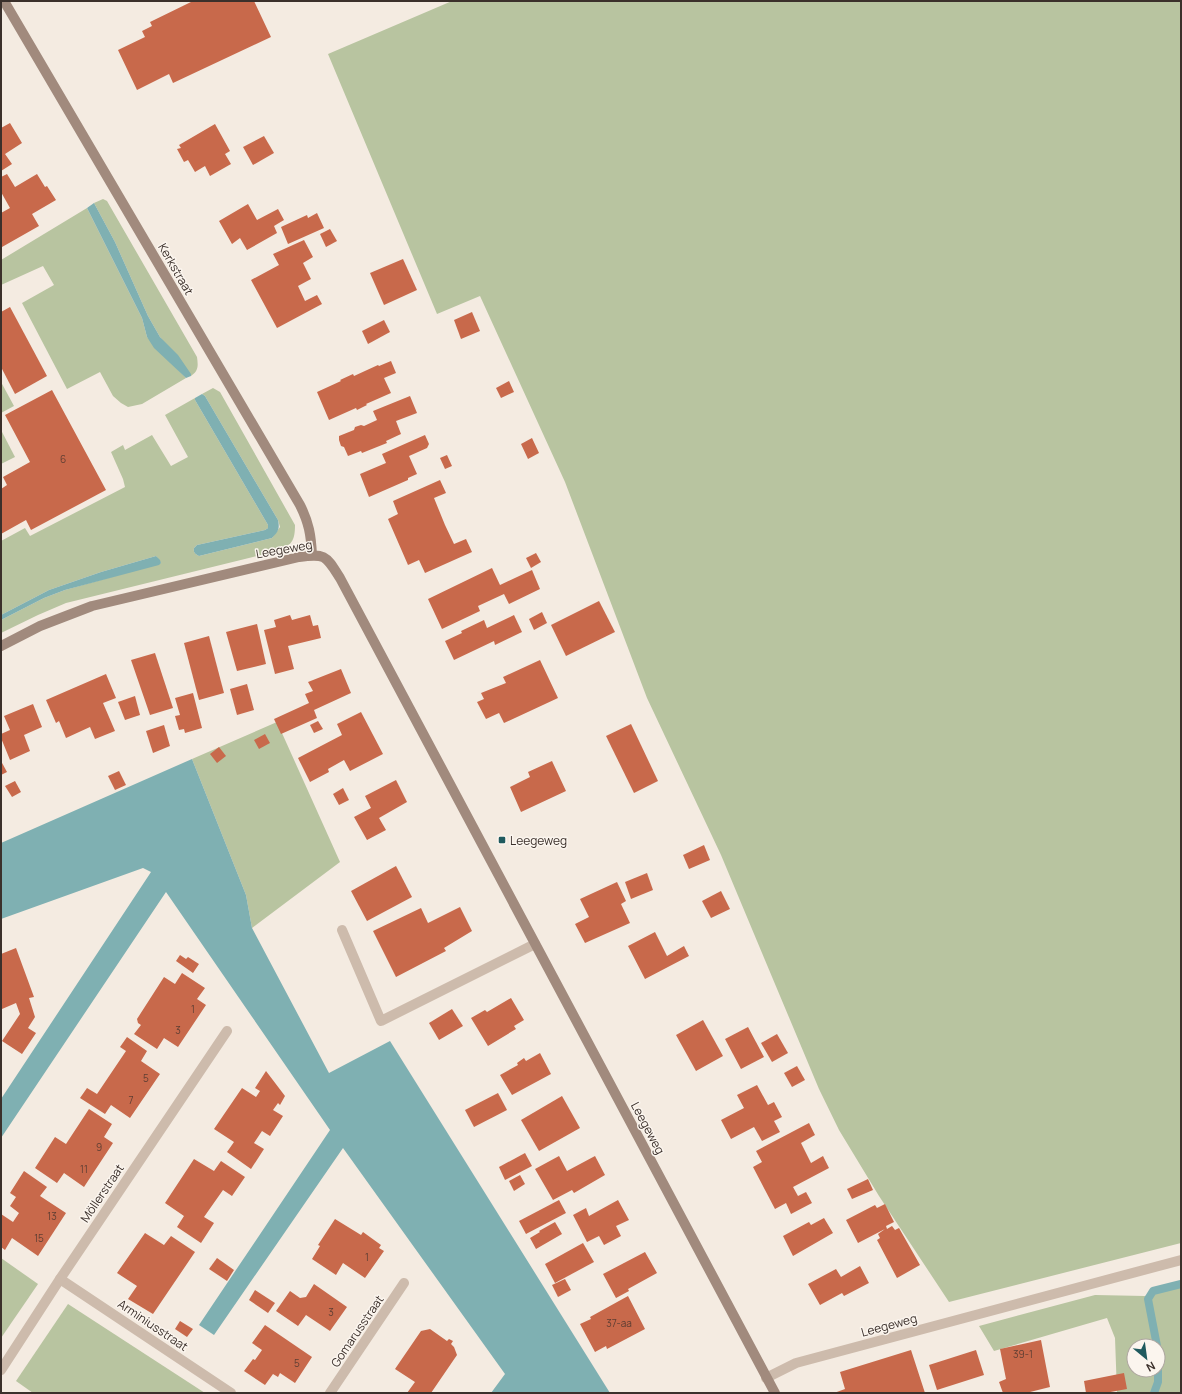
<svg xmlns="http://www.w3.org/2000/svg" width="1182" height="1394" font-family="Manrope,sans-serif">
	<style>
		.green { fill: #b8c4a0; fill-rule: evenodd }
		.water { fill: #7fb0b2 }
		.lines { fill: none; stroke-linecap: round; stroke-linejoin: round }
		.stream { stroke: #7fb0b2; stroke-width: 8 }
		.building { fill: #c8694b }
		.lane { stroke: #cdbbac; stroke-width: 10 }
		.street { stroke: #cdbbac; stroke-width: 10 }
		.secondary { stroke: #a18a7d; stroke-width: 10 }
		.poi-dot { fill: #1f5a5e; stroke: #fbf5ee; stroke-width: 1.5 }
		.labels { text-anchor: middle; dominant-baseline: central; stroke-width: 3; stroke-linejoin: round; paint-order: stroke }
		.number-label { font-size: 10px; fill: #5e3e33 }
		.street-label { font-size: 12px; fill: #3b302b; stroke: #fbf5ee }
		.poi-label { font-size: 12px; fill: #3b302b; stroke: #fbf5ee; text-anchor: start }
	</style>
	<rect width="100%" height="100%" fill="#f4ebe1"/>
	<g class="green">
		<path d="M452,1H1181V1243L949,1302L879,1196L839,1130L819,1089L721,855L647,698L565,482L480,296L437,314L328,54Z"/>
		<path d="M103,199L107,201L197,357C198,365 199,371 191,376L160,337L148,316L115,242L94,203Z"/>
		<path d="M87,208L142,318L147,337L186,378L142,404L128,407L121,403L113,396L100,372L67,389L22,303L54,285L43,266L1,285V260Z"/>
		<path d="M1,382L14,406L1,413Z"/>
		<path d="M213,388L220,392L295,525C295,540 292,546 277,551L66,603L38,615L1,633V620L44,598L65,590L161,563L156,556L101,572L49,590L1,615V541L25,528L30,536L125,487L123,479L111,452L123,445L125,450L152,435L171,466L188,457L165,415L195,398V400L268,525V528L265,530L197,545L194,548C193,552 195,554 199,556L272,538L280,527L278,520L205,396L202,394Z"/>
		<path d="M1,430L15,457L1,464Z"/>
		<path d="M277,722L340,862L252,928L246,895L192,759Z"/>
		<path d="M1,1258L38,1284L1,1338Z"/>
		<path d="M1181,1286V1393H1117L1115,1338L1107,1318L994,1351L979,1326L1095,1295L1145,1296ZM1134,1346H1158V1370H1134Z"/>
		<path d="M68,1304L205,1393H33L16,1381Z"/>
	</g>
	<g class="water">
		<path d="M94,203L115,242L148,316L160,337L178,355L191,374V376L186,378L154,348L147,337L142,318L87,208Z"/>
		<path d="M202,394L205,396L278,520C280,529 278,532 272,538L199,556C195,554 193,552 194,548L197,545L265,530L268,528V525L195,400V398Z"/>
		<path d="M156,556L160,560L161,563L159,565L65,590L44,598L1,620V615L49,590L101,572Z"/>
		<path d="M192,759L246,895L252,928L329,1073L390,1041L610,1393H491L505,1374L343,1148L214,1335L199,1325L330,1130L166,892L1,1138V1099L151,872L143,868L1,919V843Z"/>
	</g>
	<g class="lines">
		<g class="stream">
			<path d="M1157,1346L1148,1299L1153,1291L1181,1284"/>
			<path d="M1154,1393L1158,1382V1370"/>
		</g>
	</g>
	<g class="building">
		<path d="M193,1H254L271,37L173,83L169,74L137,90L118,50L145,37L142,31L152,26L150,22Z"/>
		<path d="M10,123L22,143L5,154L12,164L1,171V128Z"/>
		<path d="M215,124L230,151L225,154L231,164L210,176L205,166L195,172L188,160L184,162L177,149L181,148L179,145Z"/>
		<path d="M264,136L274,153L253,165L243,147Z"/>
		<path d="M7,174L15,187L37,174L45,187L47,186L56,200L32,214L39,226L2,247L1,245V213L10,208L1,192V177Z"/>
		<path d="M248,204L257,220L278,209L284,220L274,226L277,233L247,250L240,238L232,244L219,221Z"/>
		<path d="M317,213L324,228L288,244L281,227L307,215L308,218Z"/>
		<path d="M330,229L337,241L326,247L320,234Z"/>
		<path d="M304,240L313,257L303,263L311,279L298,286L305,301L317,295L322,304L277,328L251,280L279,265L273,254Z"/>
		<path d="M403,259L417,290L384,305L370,273Z"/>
		<path d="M10,307L47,376L15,394L1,367V312Z"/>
		<path d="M472,312L480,331L461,339L454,320Z"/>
		<path d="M384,320L390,332L368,344L362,331Z"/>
		<path d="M391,361L396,373L384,378L391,393L366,404L367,405L357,410L356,408L329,420L317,392L341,381L340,380L353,374L354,376L378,365L379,366Z"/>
		<path d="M509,381L514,392L501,398L496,388Z"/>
		<path d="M52,390L106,490L31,530L26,520L1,534V489L7,485L3,477L30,462L5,415Z"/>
		<path d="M410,396L417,413L396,421L401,434L386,441L387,443L362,453L361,451L348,456L344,447L341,446L339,440V436L354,430L355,427L361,425L364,426L377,420L373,411Z"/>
		<path d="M425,435L429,444L427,448L409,456L417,474L408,478V480L369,497L360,474L386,463L382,454Z"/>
		<path d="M532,438L539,453L528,459L521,444Z"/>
		<path d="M447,455L452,466L445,469L440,458Z"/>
		<path d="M440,480L446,493L434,498L445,525L454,544L466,539L472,552L425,573L419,560L408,565L388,519L398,514L393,501Z"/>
		<path d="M536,553L541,562L531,568L526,558Z"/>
		<path d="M492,568L500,585L532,570L540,589L509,604L504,594L478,606L480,611L442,629L428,599Z"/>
		<path d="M599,601L615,632L566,656L551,625Z"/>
		<path d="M542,612L547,623L534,630L529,619Z"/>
		<path d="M290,615L292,620L310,615L313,626L318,625L321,638L288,646L294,669L275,674L264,630L276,627L274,620Z"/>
		<path d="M514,615L522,632L495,645L494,641L454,660L445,641L462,633L461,631L484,620L487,628Z"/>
		<path d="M257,624L266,664L237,671L226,632Z"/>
		<path d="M209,636L224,693L199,700L184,643Z"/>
		<path d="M155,653L173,708L150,715L131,660Z"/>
		<path d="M540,660L558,698L504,723L499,713L486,719L477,702L484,699L481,693L506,683L503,677Z"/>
		<path d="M341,669L351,693L314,710L317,718L281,734L274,719L309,703L305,694L313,691L308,682Z"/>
		<path d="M106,674L116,698L103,703L115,731L95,739L90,727L66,738L59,721L56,723L46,700Z"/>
		<path d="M247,684L254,710L237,715L230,689Z"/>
		<path d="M193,693L202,728L185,733L184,729L179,730L175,716L180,715L175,698Z"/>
		<path d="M135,696L140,715L125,720L118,702Z"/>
		<path d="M33,704L42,727L24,735L30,751L10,760L1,738V734L10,730L4,716Z"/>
		<path d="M361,712L383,754L350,771L344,760L328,769L329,772L310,782L298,758L342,735L337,724Z"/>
		<path d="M318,721L323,729L314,733L310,725Z"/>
		<path d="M631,724L658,781L634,793L606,736Z"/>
		<path d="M164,725L170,746L153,753L146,731Z"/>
		<path d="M265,734L270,743L259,749L254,740Z"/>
		<path d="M219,747L226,756L217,763L210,754Z"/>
		<path d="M1,761L7,772L1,775Z"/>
		<path d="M552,761L566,791L521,812L510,787L530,777L528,772Z"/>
		<path d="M119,771L126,785L115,790L108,776Z"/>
		<path d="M396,780L407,802L379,818L386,830L367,840L354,817L371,808L365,796Z"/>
		<path d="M15,781L21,792L12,797L5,786Z"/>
		<path d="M343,788L349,800L339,805L333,794Z"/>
		<path d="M704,845L710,860L689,869L683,855Z"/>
		<path d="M396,866L412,897L367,921L351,891Z"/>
		<path d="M647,873L653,890L631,899L625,882Z"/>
		<path d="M617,882L626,901L621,904L630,923L585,943L575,924L589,917L580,899Z"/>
		<path d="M721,891L730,909L711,918L702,901Z"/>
		<path d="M460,907L472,931L444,948L446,951L396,977L373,931L421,908L428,923Z"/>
		<path d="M655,932L667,956L684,946L689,956L645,979L628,946Z"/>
		<path d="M16,948L34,997L29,998L35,1017L28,1028L36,1033L22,1054L2,1041L20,1014L16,1003L2,1009L1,1007V954Z"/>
		<path d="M180,955L186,959L188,957L199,964L193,973L176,961Z"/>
		<path d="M182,973L205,988L197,999L206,1005L178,1047L164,1038L157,1049L134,1034L141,1025L138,1023L137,1019L164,977L175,984Z"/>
		<path d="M511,998L524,1020L514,1026L516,1029L488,1046L471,1018L485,1010L487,1012Z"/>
		<path d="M452,1009L463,1026L439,1040L429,1023Z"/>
		<path d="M703,1020L723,1056L696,1071L676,1035Z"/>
		<path d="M748,1027L764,1057L741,1069L725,1039Z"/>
		<path d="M777,1034L788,1053L772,1062L761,1043Z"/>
		<path d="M127,1037L147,1051L141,1061L160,1074L130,1118L111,1105L105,1114L80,1098L87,1088L97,1094L126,1051L120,1047Z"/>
		<path d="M540,1053L551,1074L512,1095L500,1075L518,1065L517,1063L524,1058L526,1061Z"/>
		<path d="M797,1066L805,1080L792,1087L784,1073Z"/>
		<path d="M266,1071L285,1096L280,1105L278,1103L273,1110L283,1116L270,1136L262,1131L254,1143L264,1149L251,1169L227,1152L234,1142L214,1129L242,1088L256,1097L260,1091L255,1088Z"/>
		<path d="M757,1085L768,1105L774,1102L782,1117L774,1121L780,1132L762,1141L754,1127L731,1139L721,1120L744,1108L737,1095Z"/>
		<path d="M498,1093L507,1110L474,1127L465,1110Z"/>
		<path d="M562,1096L580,1128L539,1151L521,1120Z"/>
		<path d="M89,1109L112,1124L104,1137L113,1143L84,1187L64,1173L57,1183L35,1168L55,1137L66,1144Z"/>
		<path d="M809,1123L815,1135L801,1143L811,1163L823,1156L829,1168L793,1187L798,1196L806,1192L812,1203L791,1214L786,1203L775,1209L753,1167L762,1162L756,1151Z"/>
		<path d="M525,1153L532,1166L505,1180L499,1167Z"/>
		<path d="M559,1156L567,1171L595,1156L605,1175L574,1193L572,1190L553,1200L535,1169Z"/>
		<path d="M194,1159L214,1171L221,1161L245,1177L232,1196L223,1190L204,1217L214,1223L201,1243L177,1227L184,1216L165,1203Z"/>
		<path d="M24,1171L47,1187L40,1196L66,1213L38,1256L12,1238L5,1250L1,1247V1214L13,1222L19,1213L10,1206L16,1197L10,1193Z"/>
		<path d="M520,1175L525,1184L514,1191L509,1181Z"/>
		<path d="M868,1179L873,1190L852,1199L847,1189Z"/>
		<path d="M559,1200L566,1213L526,1234L519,1221Z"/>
		<path d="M618,1200L629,1220L616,1226L621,1236L604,1245L599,1236L587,1242L573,1215L586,1208L589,1216Z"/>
		<path d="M885,1204L894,1222L886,1226L887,1229L892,1226L895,1230L899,1228L920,1265L897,1278L877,1240L880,1238L878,1234L885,1229L858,1243L846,1220L875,1205L877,1208Z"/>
		<path d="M824,1218L833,1233L793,1256L783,1236L809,1222L811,1225Z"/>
		<path d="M335,1219L361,1235L363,1232L381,1245L379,1248L384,1251L365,1278L343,1263L336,1275L312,1259L320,1246L318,1245Z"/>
		<path d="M555,1222L562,1234L536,1249L530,1238L540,1232L539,1231Z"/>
		<path d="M145,1233L164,1245L171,1236L195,1252L153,1314L128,1299L137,1286L117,1273Z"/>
		<path d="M583,1243L594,1262L555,1283L545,1264Z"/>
		<path d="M645,1252L657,1273L628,1289L629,1291L616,1298L603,1274Z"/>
		<path d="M217,1258L234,1270L227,1281L209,1269Z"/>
		<path d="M860,1266L869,1283L844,1296L842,1293L820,1305L808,1284L836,1269L841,1277Z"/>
		<path d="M565,1279L571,1290L558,1297L552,1285Z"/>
		<path d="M314,1284L347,1307L330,1331L306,1315L298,1326L276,1311L290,1291L300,1298L306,1297Z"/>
		<path d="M255,1290L275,1303L268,1313L249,1300Z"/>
		<path d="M628,1296L645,1329L607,1349L606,1346L595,1352L580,1324L591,1319L590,1317Z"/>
		<path d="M180,1321L193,1329L187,1337L175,1329Z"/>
		<path d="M265,1325L312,1357L295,1383L280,1373L278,1377L273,1374L265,1385L244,1371L253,1359L255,1360L262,1350L252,1343Z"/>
		<path d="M430,1329L447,1341L449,1339L453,1341L451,1344L454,1347L457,1355L431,1393H407L415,1382L395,1369L421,1331Z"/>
		<path d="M1041,1340L1050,1387L1030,1392L1031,1393H1003L999,1382L1006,1379L1000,1349Z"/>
		<path d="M911,1350L925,1393H834L845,1389L840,1372Z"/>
		<path d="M976,1350L984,1375L937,1390L929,1365Z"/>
		<path d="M1124,1373L1127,1389L1105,1393H1086L1084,1381Z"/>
	</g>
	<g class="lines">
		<path class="lane" d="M342,930L381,1021L535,944"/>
		<g class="street">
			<path d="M60,1279L231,1393"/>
			<path d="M1,1370L60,1279L227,1031"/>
			<path d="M766,1378L796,1363L1181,1260"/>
			<path d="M330,1393L404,1283"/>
		</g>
		<g class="secondary">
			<path d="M4,1L300,505C309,523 311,535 312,555"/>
			<path d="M1,646L40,626L92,606L299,557C326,553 326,556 340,578L775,1393"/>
		</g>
	</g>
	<rect class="poi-dot" x="498" y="836" width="8" height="8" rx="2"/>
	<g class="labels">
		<g class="number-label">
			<text x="63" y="459">6</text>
			<text x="193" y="1009">1</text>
			<text x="178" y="1030">3</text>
			<text x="146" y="1078">5</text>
			<text x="131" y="1100">7</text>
			<text x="99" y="1147">9</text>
			<text x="84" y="1169">11</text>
			<text x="52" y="1216">13</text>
			<text x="39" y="1238">15</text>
			<text x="367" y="1257">1</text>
			<text x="331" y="1312">3</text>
			<text x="619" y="1323">37-aa</text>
			<text x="1023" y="1354">39-1</text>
			<text x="297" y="1363">5</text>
		</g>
		<g class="street-label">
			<text transform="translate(176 269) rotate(60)">Kerkstraat</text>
			<text transform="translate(284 549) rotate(-10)">Leegeweg</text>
			<text transform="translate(648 1128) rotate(62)">Leegeweg</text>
			<text transform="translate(102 1193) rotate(-56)">Möllerstraat</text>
			<text transform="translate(153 1325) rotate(34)">Arminiusstraat</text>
			<text transform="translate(889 1325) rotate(-15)">Leegeweg</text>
			<text transform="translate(357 1331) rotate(-56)">Gomarusstraat</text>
		</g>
		<g class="poi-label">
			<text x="510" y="840">Leegeweg</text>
		</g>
	</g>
	<rect width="1182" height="1394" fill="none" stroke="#3b302b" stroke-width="4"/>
	<g transform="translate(1146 1358) rotate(151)"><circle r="19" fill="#fbf5ee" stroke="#aea6a0"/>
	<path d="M0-3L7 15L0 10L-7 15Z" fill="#1f5a5e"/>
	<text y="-6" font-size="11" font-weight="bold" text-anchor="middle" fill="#3b302b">N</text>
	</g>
</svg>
